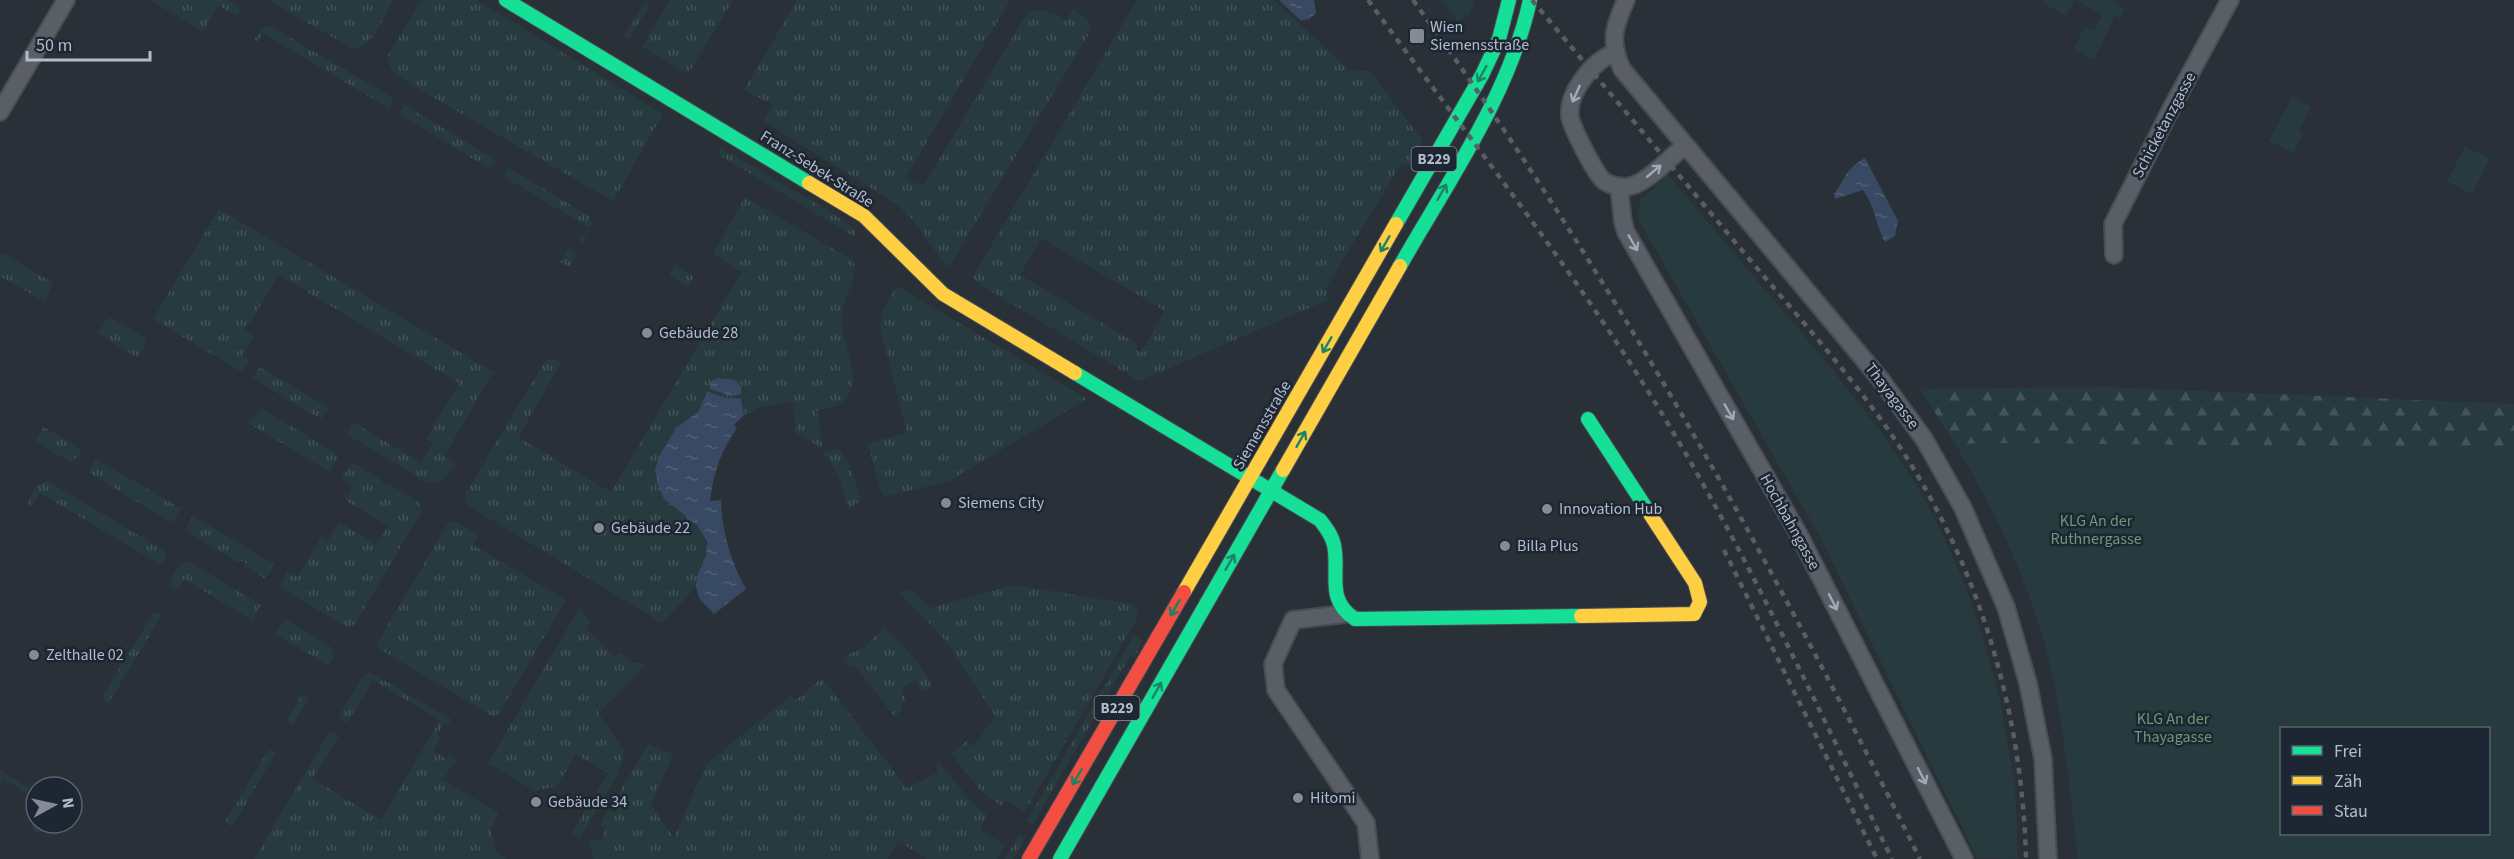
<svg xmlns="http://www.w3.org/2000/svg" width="2514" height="859" font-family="'Source Sans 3',sans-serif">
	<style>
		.grass { fill: url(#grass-tufts); fill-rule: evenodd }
		.forest { fill: url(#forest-firs) }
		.green { fill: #273a3e; fill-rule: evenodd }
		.water { fill: url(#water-ripples) }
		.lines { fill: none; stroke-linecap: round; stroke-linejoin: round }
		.street-casing { stroke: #484c53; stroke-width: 20 }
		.fast-casing { stroke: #484c53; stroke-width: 16 }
		.slow-casing { stroke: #484c53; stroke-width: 16 }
		.jam-casing { stroke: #484c53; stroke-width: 16 }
		.street { stroke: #5a5e66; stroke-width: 16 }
		.fast { stroke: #16e098; stroke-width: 14 }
		.slow { stroke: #ffcf43; stroke-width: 14 }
		.jam { stroke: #f24e42; stroke-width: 14 }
		.rail { stroke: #595d64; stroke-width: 4.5; stroke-dasharray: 6 6; stroke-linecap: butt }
		.oneway { stroke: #1a8366 }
		.oneway2 { stroke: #a2a9b5 }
		.poi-dot { fill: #848b96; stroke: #1d2633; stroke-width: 2 }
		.labels { text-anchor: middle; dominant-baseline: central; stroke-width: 5; stroke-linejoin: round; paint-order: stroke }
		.shield { fill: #1d2633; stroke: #878f9c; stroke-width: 1.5 }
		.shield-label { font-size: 15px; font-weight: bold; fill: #b4bcc9 }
		.poi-label { font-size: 16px; fill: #b4bcc9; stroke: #1d2633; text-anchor: start }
		.street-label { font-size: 16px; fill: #b4bcc9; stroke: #1d2633 }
		.park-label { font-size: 16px; fill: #6b9a76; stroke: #1d2633 }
	</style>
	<defs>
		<pattern id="grass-tufts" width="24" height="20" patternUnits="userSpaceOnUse" patternTransform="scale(1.5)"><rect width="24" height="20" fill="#273a3e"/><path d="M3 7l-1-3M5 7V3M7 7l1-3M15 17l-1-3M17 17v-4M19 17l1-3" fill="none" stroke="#445559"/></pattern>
		<pattern id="forest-firs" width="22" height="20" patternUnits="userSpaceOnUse" patternTransform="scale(1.5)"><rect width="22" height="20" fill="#273a3e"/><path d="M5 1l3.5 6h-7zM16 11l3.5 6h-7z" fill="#445559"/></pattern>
		<pattern id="water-ripples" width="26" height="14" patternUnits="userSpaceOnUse" patternTransform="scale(1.5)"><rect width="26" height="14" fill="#384963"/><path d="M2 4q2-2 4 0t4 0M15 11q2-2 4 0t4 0" fill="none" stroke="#526178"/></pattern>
	</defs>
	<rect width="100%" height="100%" fill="#2a3038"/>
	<g class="grass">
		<path d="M150,0H228L239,7L240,12L235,15L218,5L203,32Z"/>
		<path d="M268,0H393C384,16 374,46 353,49Z"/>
		<path d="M421,0H477L663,114L613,201L410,84L391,70L387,57Z"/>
		<path d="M646,0L650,4L629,39L624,36Z"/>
		<path d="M670,0H733L688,74L642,47Z"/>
		<path d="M797,0H1010L905,179L923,186L1026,15C1041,5 1052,14 1067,20L1073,9C1083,16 1092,18 1090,32L949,267L938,255L915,222L895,203L763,121L773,105L744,90Z"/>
		<path d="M1137,0H1274L1349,70L1370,71L1423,141L1408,166L1401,164L1329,283L1326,290L1330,299L1139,381L973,280V276ZM1041,238L1165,311L1141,352L1136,350L1138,345L1136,343L1020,275Z"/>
		<path d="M270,26L394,98L388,108L263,33L257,42L254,40L261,29Z"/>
		<path d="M405,105L496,160L490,169L399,114Z"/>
		<path d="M721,148L824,208L850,225L857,233L853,236L718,154Z"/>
		<path d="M508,167L589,216L592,224L583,243L578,240L582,235L585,236L589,228L503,176Z"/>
		<path d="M745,197L852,260L855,266C855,283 843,298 842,315C839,341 867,380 843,401C836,407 825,409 817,411L823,452L840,450L850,466L861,500L848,510C842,479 829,446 797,434L792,401L759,408L744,415L743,400L738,397L725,398L709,391L705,392L700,411L676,428L697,525L701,530L707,548L697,577L696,587L662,623L467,505L465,494L545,361L553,358L561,363L518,437L611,492L700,342L705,341L713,328L711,323L742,272L713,254ZM718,378L735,396L710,389L711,381Z"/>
		<path d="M219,209L493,372L444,456L456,464L444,480L432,483L425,481L346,434L353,422L421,463L433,443L426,439L459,383L279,275L245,330L254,336L242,356L250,360L242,372L153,319Z"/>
		<path d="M569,247L577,252L569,267L560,262Z"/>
		<path d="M0,255H6L53,283L45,302L0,276Z"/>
		<path d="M675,265L694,277L688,287L669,275Z"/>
		<path d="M897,286L1087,399L949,481L884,497L879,486L868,443L907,433L880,328L882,311Z"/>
		<path d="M109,317L146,338L145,346L138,358L97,333Z"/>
		<path d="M260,367L329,408L321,419L252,378Z"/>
		<path d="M261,408L338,455L330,472L248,423Z"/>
		<path d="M44,427L82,450L78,457L70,462L35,441Z"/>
		<path d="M95,459L181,508L172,523L91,474L90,469Z"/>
		<path d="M352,463L382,480V483L390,485L420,503L422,511L355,624L346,627L280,587L287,571L298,577L321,537L328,541L339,522L376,544L388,526L345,500L353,486L341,478Z"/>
		<path d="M47,481L165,551L166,557L161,565L40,493L31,507L29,506L28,501L37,485Z"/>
		<path d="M193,516L274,564L269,574L264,578L245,566L246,563L240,560L238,562L185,531Z"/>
		<path d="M455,521L478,535L473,545L566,600L499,714L492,716L378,648V642L448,523Z"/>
		<path d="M186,560L261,605L252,620L184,579L176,591L171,589C168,579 178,566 186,560Z"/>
		<path d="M1014,585L1135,605L1138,617L1025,812L1005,800L1002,806L983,793L951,754L968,740L973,747L995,716L945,640L900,593L912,589L930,608Z"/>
		<path d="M579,609L591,622L585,627L615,657L621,652L632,663H642L645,666L598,713L625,751L617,776L580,838L572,833L608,773L576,754L557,786L535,791L488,763Z"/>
		<path d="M154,612L162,615L108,704L103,699V695Z"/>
		<path d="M285,619L331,647L334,656L329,666L275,634Z"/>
		<path d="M884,627L918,662L933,687L921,692L916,681L902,687L905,702H902V709L895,717L855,666L851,668L843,658L868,644Z"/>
		<path d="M1134,635L1143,640L1135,658L1130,656L1033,824L1027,821Z"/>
		<path d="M370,672L451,719L449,724L445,722L437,735L441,737L433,751L446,759L449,755L457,760L455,764L453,763L443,780L499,813L491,828L496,853L507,859H254L330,731L339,736L313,779L381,820L440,720L373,680L347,723L338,717L363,676Z"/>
		<path d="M822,678L907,788L939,772L935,765L939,762L972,803L987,815L980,830L1005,845L997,859H927L898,841L887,859H591L594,858L589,843L592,838L601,841L606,827L600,825L608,810L616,813L620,803L614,801L648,744L673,755L651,805L674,838L707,763L791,696L796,700Z"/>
		<path d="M302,694L309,698L293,725L286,721Z"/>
		<path d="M269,749L276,753L232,827L225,822Z"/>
		<path d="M0,770L29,788L26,793L4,779L0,784Z"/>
		<path d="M36,808V823L49,830L34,833L31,820Z"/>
		<path d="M1019,834L1025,838L1013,859H1005Z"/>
	</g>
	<path class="forest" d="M2105,387L2514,404V451L2314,446L1955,444L1920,389Z"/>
	<g class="green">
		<path d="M1442,0H1474L1470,14L1458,22Z"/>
		<path d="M2045,0H2114L2113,2L2125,8L2120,18L2115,16L2094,60L2073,49L2085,26L2094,31L2102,15L2075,0L2066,16L2043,3Z"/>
		<path d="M2292,97L2311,107L2299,131L2303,133L2293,153L2269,141Z"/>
		<path d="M2465,146L2490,158L2472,194L2447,181Z"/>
		<path d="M1668,175L1827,363L1882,433L1917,486L1942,533L1965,585L1982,634L2000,700L2015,786L2018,859L1977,858L1819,535L1638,219L1640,200Z"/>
		<path d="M2009,443L2314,446L2514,451V859H2078C2071,800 2065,741 2054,683C2037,599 1999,516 1955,444ZM2282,728H2488V834H2282Z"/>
	</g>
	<g class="water">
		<path d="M1279,0H1314L1316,13L1309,19L1301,21Z"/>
		<path d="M1865,158L1898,221L1895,236L1885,242C1875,223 1876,209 1863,190L1835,199L1834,194C1847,177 1845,169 1865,158Z"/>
		<path d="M718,378L735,380L741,386V394C730,398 720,392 710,389L711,381Z"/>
		<path d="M707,391L725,398H741L744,415L734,425L737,428C721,451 713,473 710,501L721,500C722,532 730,560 746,589L714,614L699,598L696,587L697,577L706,554L707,542L697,525L664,499L658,485L655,470L660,455L676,428L699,411Z"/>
	</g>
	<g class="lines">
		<defs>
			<g id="street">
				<path d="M1626,0C1614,27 1609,41 1622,69L1881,380L1924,439L1963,508L2006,607L2028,683L2043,759L2048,859"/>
				<path d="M1615,53C1593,60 1567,93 1570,117C1572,128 1596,175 1604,181C1612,186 1622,188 1631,186C1648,182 1671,157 1685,145"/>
				<path d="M0,112L66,0"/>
				<path d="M1619,187L1623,222L1626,232L1799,535L1964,859"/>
				<path d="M2114,255L2113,224L2171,109L2230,0"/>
				<path d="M1344,614L1293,620L1273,664L1276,690L1366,823L1370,859"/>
			</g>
			<g id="fast">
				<path d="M506,0L809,183"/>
				<path d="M1396,224L1482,75L1499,39L1509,0"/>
				<path d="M1400,266C1447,183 1510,94 1530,0"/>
				<path d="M1075,373L1320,520C1326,528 1332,535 1334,545C1340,574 1325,599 1355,619L1581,616"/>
				<path d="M1588,419L1650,514"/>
				<path d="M1060,859L1283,470"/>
			</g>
			<g id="slow">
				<path d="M809,183L864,216L943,294L1075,373"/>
				<path d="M1283,470L1400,266"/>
				<path d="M1184,592L1396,224"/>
				<path d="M1581,616L1694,614L1700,602L1695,583L1650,514"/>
			</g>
			<path id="jam" d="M1029,859L1184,592"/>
		</defs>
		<use href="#street" class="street-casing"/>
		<use href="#fast" class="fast-casing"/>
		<use href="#slow" class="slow-casing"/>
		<use href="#jam" class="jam-casing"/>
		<use href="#street" class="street"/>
		<use href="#fast" class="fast"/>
		<use href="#slow" class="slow"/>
		<use href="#jam" class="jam"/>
		<g class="rail">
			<path d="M1368,0C1468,137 1576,272 1664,417C1750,559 1819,711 1892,859"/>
			<path d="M1413,0C1609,270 1772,561 1920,859"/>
			<path d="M1532,0C1603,85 1674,169 1745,254C1793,311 1844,367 1887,428C1976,555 2022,705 2026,859"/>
			<path d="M1724,550L1877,859"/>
		</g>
	</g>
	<defs><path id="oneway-shaft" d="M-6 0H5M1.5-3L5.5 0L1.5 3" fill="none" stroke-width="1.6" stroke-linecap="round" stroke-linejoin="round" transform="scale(1.5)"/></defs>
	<g class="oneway">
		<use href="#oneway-shaft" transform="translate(1482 74) rotate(119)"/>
		<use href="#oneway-shaft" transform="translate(1442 192) rotate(-60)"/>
		<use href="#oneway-shaft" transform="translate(1385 244) rotate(120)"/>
		<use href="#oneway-shaft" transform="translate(1327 345) rotate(120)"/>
		<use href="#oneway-shaft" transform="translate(1301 439) rotate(-60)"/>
		<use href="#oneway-shaft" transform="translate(1230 562) rotate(-60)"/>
		<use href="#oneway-shaft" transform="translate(1175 608) rotate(120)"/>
		<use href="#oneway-shaft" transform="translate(1157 690) rotate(-60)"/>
		<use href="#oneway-shaft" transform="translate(1077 777) rotate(121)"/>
	</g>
	<g class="oneway2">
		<use href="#oneway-shaft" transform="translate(1576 94) rotate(114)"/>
		<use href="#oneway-shaft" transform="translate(1654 171) rotate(-40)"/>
		<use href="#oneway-shaft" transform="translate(1633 243) rotate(60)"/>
		<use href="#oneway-shaft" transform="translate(1729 412) rotate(60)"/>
		<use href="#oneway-shaft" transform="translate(1833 602) rotate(63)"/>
		<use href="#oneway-shaft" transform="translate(1922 776) rotate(63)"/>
	</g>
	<g class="poi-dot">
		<rect x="1409" y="28" width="16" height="16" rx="3"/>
		<circle cx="647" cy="333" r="6"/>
		<circle cx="946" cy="503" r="6"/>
		<circle cx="1547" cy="509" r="6"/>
		<circle cx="599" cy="528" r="6"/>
		<circle cx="1505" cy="546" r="6"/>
		<circle cx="34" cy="655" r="6"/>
		<circle cx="1298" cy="798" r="6"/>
		<circle cx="536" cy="802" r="6"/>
	</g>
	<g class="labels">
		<g class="shield">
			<rect x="1411.5" y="147" width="45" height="24" rx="4.5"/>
			<rect x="1094.5" y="696" width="45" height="24" rx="4.5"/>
		</g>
		<g class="shield-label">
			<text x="1434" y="159">B229</text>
			<text x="1117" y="708">B229</text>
		</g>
		<g class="poi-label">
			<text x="1430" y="27">Wien<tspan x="1430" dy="18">Siemensstraße</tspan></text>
			<text x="659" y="333">Gebäude 28</text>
			<text x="958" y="503">Siemens City</text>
			<text x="1559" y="509">Innovation Hub</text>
			<text x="611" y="528">Gebäude 22</text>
			<text x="1517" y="546">Billa Plus</text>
			<text x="46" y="655">Zelthalle 02</text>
			<text x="1310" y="798">Hitomi</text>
			<text x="548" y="802">Gebäude 34</text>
		</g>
		<g class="street-label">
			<text transform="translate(2164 125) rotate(-62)">Schicketanzgasse</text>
			<text transform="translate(817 169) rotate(32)">Franz-Sebek-Straße</text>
			<text transform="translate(1892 396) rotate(53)">Thayagasse</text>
			<text transform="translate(1262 425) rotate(-60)">Siemensstraße</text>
			<text transform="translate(1790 522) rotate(61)">Hochbahngasse</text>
		</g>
		<g class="park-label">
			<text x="2096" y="521">KLG An der<tspan x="2096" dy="18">Ruthnergasse</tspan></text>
			<text x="2173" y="719">KLG An der<tspan x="2173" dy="18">Thayagasse</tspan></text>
		</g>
	</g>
	<rect x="2280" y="727" width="210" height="108" fill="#1d2633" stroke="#59626f" stroke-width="1.5"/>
	<rect x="2292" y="746" width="30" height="9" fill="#16e098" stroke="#59626f" stroke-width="1.5"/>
	<text x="2334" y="757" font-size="18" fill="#b4bcc9">Frei</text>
	<rect x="2292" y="776" width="30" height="9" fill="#ffcf43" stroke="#59626f" stroke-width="1.5"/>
	<text x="2334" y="787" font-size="18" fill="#b4bcc9">Zäh</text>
	<rect x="2292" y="806" width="30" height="9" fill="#f24e42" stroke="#59626f" stroke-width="1.5"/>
	<text x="2334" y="817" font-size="18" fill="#b4bcc9">Stau</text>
	<g transform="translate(54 805) rotate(82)"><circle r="28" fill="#1d2633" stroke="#59626f" stroke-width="1.5"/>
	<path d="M0-4.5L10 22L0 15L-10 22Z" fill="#848b96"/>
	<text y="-9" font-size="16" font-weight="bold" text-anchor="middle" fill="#b4bcc9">N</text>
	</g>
	<path d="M27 51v9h123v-9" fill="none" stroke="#b4bcc9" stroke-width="3"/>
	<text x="36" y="51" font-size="18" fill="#b4bcc9" stroke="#1d2633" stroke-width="4.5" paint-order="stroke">50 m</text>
</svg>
